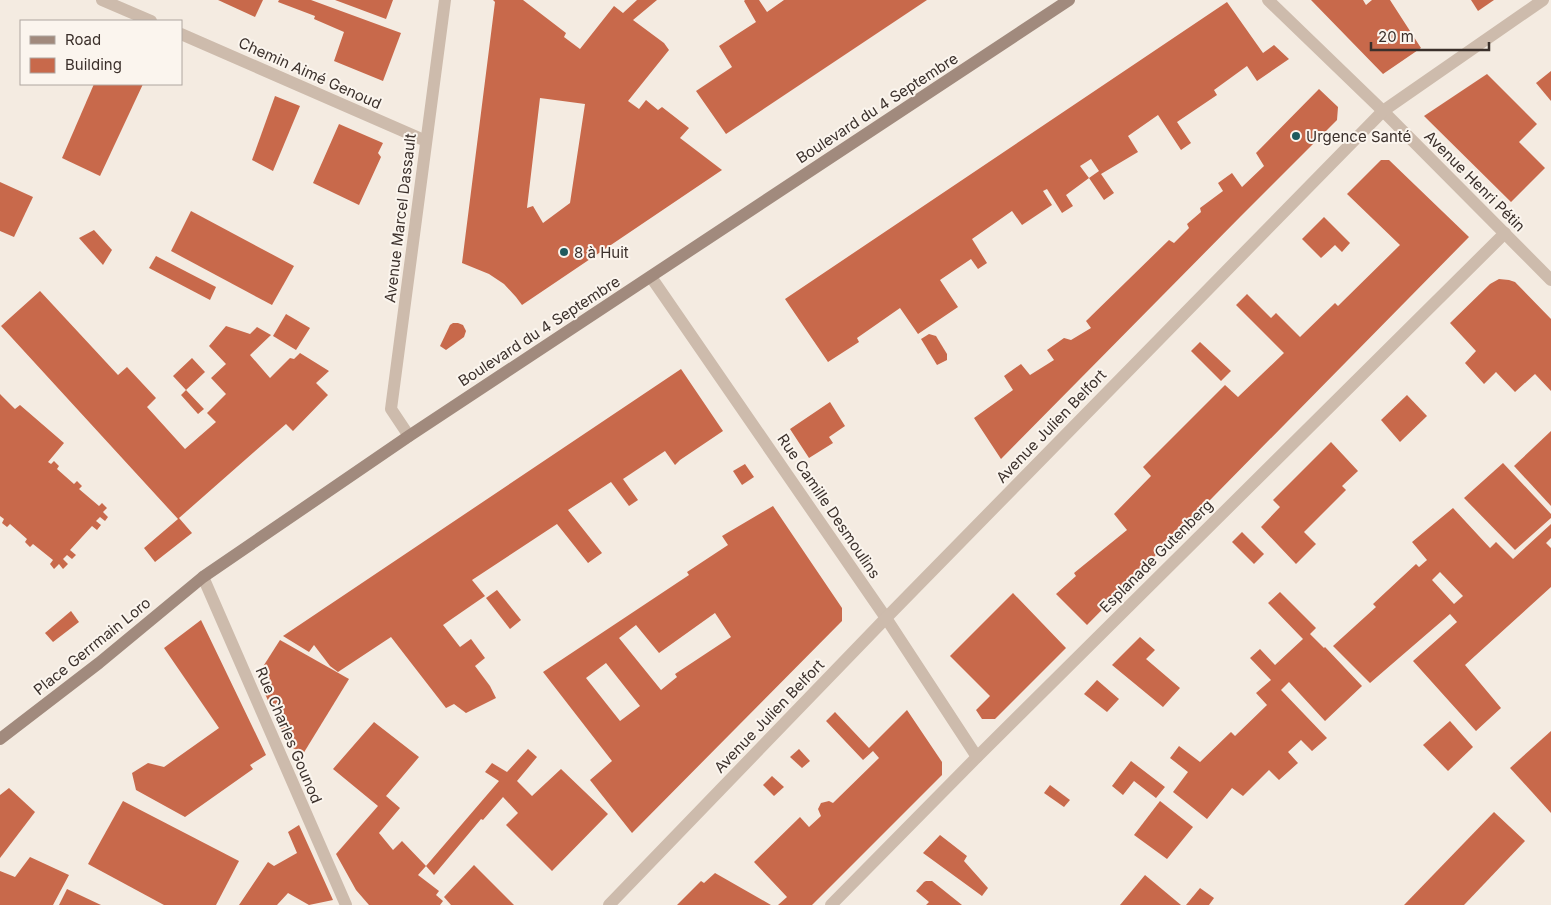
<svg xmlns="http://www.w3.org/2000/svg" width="1551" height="905" font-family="Inter,sans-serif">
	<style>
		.building { fill: #c8694b; fill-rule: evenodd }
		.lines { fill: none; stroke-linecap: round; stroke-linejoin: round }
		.street { stroke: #cdbbac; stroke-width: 12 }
		.secondary { stroke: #a18a7d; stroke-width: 12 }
		.poi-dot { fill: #1f5a5e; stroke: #fbf5ee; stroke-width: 2 }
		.labels { text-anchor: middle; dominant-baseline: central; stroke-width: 4; stroke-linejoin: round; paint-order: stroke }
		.street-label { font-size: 15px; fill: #3b302b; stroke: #fbf5ee }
		.poi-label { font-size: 15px; fill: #3b302b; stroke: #fbf5ee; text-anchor: start }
	</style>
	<rect width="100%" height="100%" fill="#f4ebe1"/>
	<g class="building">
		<path d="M218,0H263L255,17Z"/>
		<path d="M279,0H311L401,33L383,81L334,61L344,32L314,19L315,16L278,2Z"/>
		<path d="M335,0H393L386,19Z"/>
		<path d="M493,0H523L566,33L564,37L580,49L614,6L623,13L637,0H657L633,20L664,43L669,50L628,101L639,109L646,100L658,110L662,107L689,128L680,138L722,170L522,305L516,297L504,284L489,274L462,263L495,2ZM540,98L585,104L570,203L543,223L533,206L527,208Z"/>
		<path d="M745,0H759L767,12L784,0H927L726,134L696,91L732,67L719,46L756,22L744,1Z"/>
		<path d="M1311,0H1363L1366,5L1372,0H1390L1421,48L1383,74Z"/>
		<path d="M1471,0H1494L1478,11Z"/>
		<path d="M1227,2L1263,53L1274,45L1289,59L1257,81L1247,66L1214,90L1217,95L1177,122L1191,143L1181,150L1158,115L1128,136L1138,152L1101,174L1114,193L1104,200L1089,178L1099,171L1091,159L1080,166L1089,178L1066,195L1073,206L1062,213L1047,189L1043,191L1052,205L1022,225L1012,211L972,239L987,263L978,269L971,259L940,280L958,307L918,334L900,308L857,338L859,342L828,362L785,299Z"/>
		<path d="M1551,71V101L1536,83Z"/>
		<path d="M1487,74L1537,124L1519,142L1545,168L1511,202L1424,116Z"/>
		<path d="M94,84H143L100,176L62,158Z"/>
		<path d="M1319,89L1338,107L1337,120L1241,216L1001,459L974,418L1013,390L1004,376L1021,364L1030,375L1054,360L1047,350L1064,338L1071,340L1091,328L1086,321L1169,240L1174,243L1189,228L1187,224L1201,212L1200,208L1223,191L1218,183L1232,173L1242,187L1264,166L1256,153Z"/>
		<path d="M275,96L300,106L273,171L252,160Z"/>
		<path d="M339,124L383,143L378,153L381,157L359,205L313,183Z"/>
		<path d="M1381,160H1389L1469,237L1087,625L1056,594L1076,576L1074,573L1127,530L1114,514L1151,476L1143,467L1225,385L1238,397L1284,353L1236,305L1247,294L1271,318L1276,313L1300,337L1335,303L1338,306L1400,245L1347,194Z"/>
		<path d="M0,182L33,197L14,237L0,231Z"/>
		<path d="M191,211L294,266L272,305L171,251Z"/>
		<path d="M1324,217L1350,243L1342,252L1335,245L1321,258L1302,239Z"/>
		<path d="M94,230L112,250L103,265L79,238Z"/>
		<path d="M156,256L216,287L210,300L149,268Z"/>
		<path d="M1499,279L1509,280L1515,282L1551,319V391L1535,374L1515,392L1496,372L1484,384L1465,363L1476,351L1450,323L1490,284Z"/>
		<path d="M40,291L118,375L127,367L156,398L147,407L185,449L216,422L207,413L226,394L211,378L226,364L209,346L226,326L250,334L257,327L271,335L250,355L270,378L290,358L294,359L300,353L329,371L316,383L328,395L293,431L286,424L179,518L192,533L155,562L144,548L178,519L1,326Z"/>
		<path d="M286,314L310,328L296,350L273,336Z"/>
		<path d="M453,323H458L463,325L466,331L464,337L446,350L440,346L450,325Z"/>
		<path d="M929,334L936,336L947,354V360L937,365L921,339Z"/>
		<path d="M1200,342L1231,371L1221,381L1191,351Z"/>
		<path d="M192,358L205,372L186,390L204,409L198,414L181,395L186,390L173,376Z"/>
		<path d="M681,369L723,431L680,460L675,465L665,451L623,479L638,500L629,506L611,482L568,510L602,553L588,563L557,524L472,580L485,596L443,625L460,647L471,639L485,658L475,666L490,686L496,698L466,713L454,704L446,708L391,637L338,672L330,666L314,645L309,652L283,636Z"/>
		<path d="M0,394L15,409L20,405L64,443L48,462L51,464L54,461L59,466L57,469L74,484L77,481L82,486L79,489L99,506L102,503L107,508L103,512L108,517L105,521L100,517L96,521L101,525L97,530L92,526L70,550L76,555L72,559L67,555L63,559L68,564L63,569L59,564L54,569L50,564L53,560L33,544L30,547L25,542L27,539L10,524L7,527L2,523L4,519L0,516Z"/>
		<path d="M1407,395L1427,416L1400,442L1381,420Z"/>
		<path d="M830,402L845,426L829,437L833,443L809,458L790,429Z"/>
		<path d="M1551,431V506L1514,466Z"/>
		<path d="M1331,442L1358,471L1342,486L1346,490L1304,532L1316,544L1296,564L1261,527L1280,507L1273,500Z"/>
		<path d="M1503,463L1551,514V518L1515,550L1464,498Z"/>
		<path d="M745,464L754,477L742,485L733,471Z"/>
		<path d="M773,506L842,608V621L632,833L590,780L612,761L543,672L689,575L687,572L728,545L722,536ZM715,613L731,637L675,674L677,677L661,690L619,638L636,625L659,653ZM606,663L640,706L620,721L586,678Z"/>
		<path d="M1453,508L1490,548L1496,542L1513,559L1551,524V538L1546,543L1551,548V587L1465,665L1501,708L1476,731L1413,661L1457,622L1450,614L1370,683L1333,646L1376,607L1373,604L1416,564L1419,567L1427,560L1412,542ZM1440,572L1463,596L1454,604L1432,580Z"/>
		<path d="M1242,532L1264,554L1254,564L1232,542Z"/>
		<path d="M497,590L521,620L510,629L486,598Z"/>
		<path d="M1280,592L1316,628L1310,634L1324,648L1325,647L1362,686L1325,721L1289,682L1281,690L1327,738L1312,751L1301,740L1288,752L1298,763L1279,780L1269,770L1243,796L1232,788L1207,819L1173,792L1188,772L1170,758L1179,746L1200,762L1231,732L1235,736L1267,705L1256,693L1271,680L1250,658L1260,649L1275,665L1303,639L1268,603Z"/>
		<path d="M1013,593L1066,648L995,719H982L976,710L990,696L950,656Z"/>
		<path d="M71,611L79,622L53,642L45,633Z"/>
		<path d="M201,620L266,755L250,765L253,769L185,817L136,790L132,773L148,763L164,767L219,728L164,648Z"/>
		<path d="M1140,637L1155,650L1146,659L1180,688L1163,707L1112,665Z"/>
		<path d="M280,640L349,679L303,754L288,745L257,676Z"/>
		<path d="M1097,680L1119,699L1107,712L1084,694Z"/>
		<path d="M907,710L942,762V775L812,905H778L787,897L754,862L800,817L809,827L821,816L818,809L821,803L829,801L833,803L879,758L873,751L863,760L826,721L835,712L869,748Z"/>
		<path d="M1450,721L1473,747L1448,771L1423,745Z"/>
		<path d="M374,722L419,757L386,796L400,808L379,833L393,850L402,841L426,866L499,781L485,772L492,763L507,772L528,749L537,757L517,781L532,796L561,769L608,814L552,871L506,825L518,813L503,797L483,820L481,819L434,875L426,866L418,875L439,891L436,895L443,901L440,905H369L356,890L336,854L378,806L333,769Z"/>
		<path d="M1551,731V813L1510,768Z"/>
		<path d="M799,749L810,761L802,768L790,757Z"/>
		<path d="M1131,761L1165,787L1156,798L1134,781L1123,795L1112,786Z"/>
		<path d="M772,776L784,787L774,796L763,785Z"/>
		<path d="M1050,785L1070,800L1064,807L1044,793Z"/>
		<path d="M9,788L35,812L0,858V795Z"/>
		<path d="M123,801L239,861L216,905H164L88,864Z"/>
		<path d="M1160,801L1193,827L1167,859L1134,835Z"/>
		<path d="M1494,812L1525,841L1464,905H1404Z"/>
		<path d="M299,825L333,900L309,905L288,893L277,905H239L268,862L274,866L297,853L288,832Z"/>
		<path d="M940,835L967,856L964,861L988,888L982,896L923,853Z"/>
		<path d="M30,857L69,875L53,905H0V871L15,877Z"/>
		<path d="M474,865L514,905H451L444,897Z"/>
		<path d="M715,873L771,905H677L701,881L704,883Z"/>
		<path d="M1145,875L1181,905H1120Z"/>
		<path d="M926,881H932L962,905H926L929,902L916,891L924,882Z"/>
		<path d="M1200,888L1214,898L1209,905H1186Z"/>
		<path d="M67,889L101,905H59Z"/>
	</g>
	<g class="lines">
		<g class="street">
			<path d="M102,0L151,21"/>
			<path d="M1268,0L1383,111L1551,280"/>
			<path d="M181,34L426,141"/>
			<path d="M651,277L886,618L977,757"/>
			<path d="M409,436L391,409L445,0"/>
			<path d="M203,577L346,905"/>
			<path d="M609,905L886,618L1383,111L1543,0"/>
			<path d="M831,905L977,757L1505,233"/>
		</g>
		<path class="secondary" d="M0,739L99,663L203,577L409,436L1069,0"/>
	</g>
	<g class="poi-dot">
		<circle cx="1296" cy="136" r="5"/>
		<circle cx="564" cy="252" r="5"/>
	</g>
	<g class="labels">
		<g class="street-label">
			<text transform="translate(310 73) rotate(24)">Chemin Aimé Genoud</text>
			<text transform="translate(877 108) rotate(-33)">Boulevard du 4 Septembre</text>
			<text transform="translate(1475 181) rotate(45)">Avenue Henri Pétin</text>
			<text transform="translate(400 218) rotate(-83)">Avenue Marcel Dassault</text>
			<text transform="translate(539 331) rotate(-33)">Boulevard du 4 Septembre</text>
			<text transform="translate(1051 426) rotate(-46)">Avenue Julien Belfort</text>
			<text transform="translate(829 506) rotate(56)">Rue Camille Desmoulins</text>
			<text transform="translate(1156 556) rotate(-45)">Esplanade Gutenberg</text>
			<text transform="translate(92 646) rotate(-39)">Place Gerrmain Loro</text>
			<text transform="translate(769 716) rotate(-46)">Avenue Julien Belfort</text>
			<text transform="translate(289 735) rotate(67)">Rue Charles Gounod</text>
		</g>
		<g class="poi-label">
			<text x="1306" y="136">Urgence Santé</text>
			<text x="574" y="252">8 à Huit</text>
		</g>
	</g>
	<rect x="20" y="20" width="162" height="65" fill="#fbf5ee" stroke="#aea6a0"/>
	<rect x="30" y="36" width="25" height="8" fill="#a18a7d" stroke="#aea6a0"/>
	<text x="65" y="45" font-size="15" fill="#3b302b">Road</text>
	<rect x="30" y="58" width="25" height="15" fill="#c8694b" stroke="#aea6a0"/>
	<text x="65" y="70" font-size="15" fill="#3b302b">Building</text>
	<path d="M1371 42v8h118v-8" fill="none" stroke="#3b302b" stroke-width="2.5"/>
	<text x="1378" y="42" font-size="15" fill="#3b302b" stroke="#fbf5ee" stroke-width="4" paint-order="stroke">20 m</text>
</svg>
